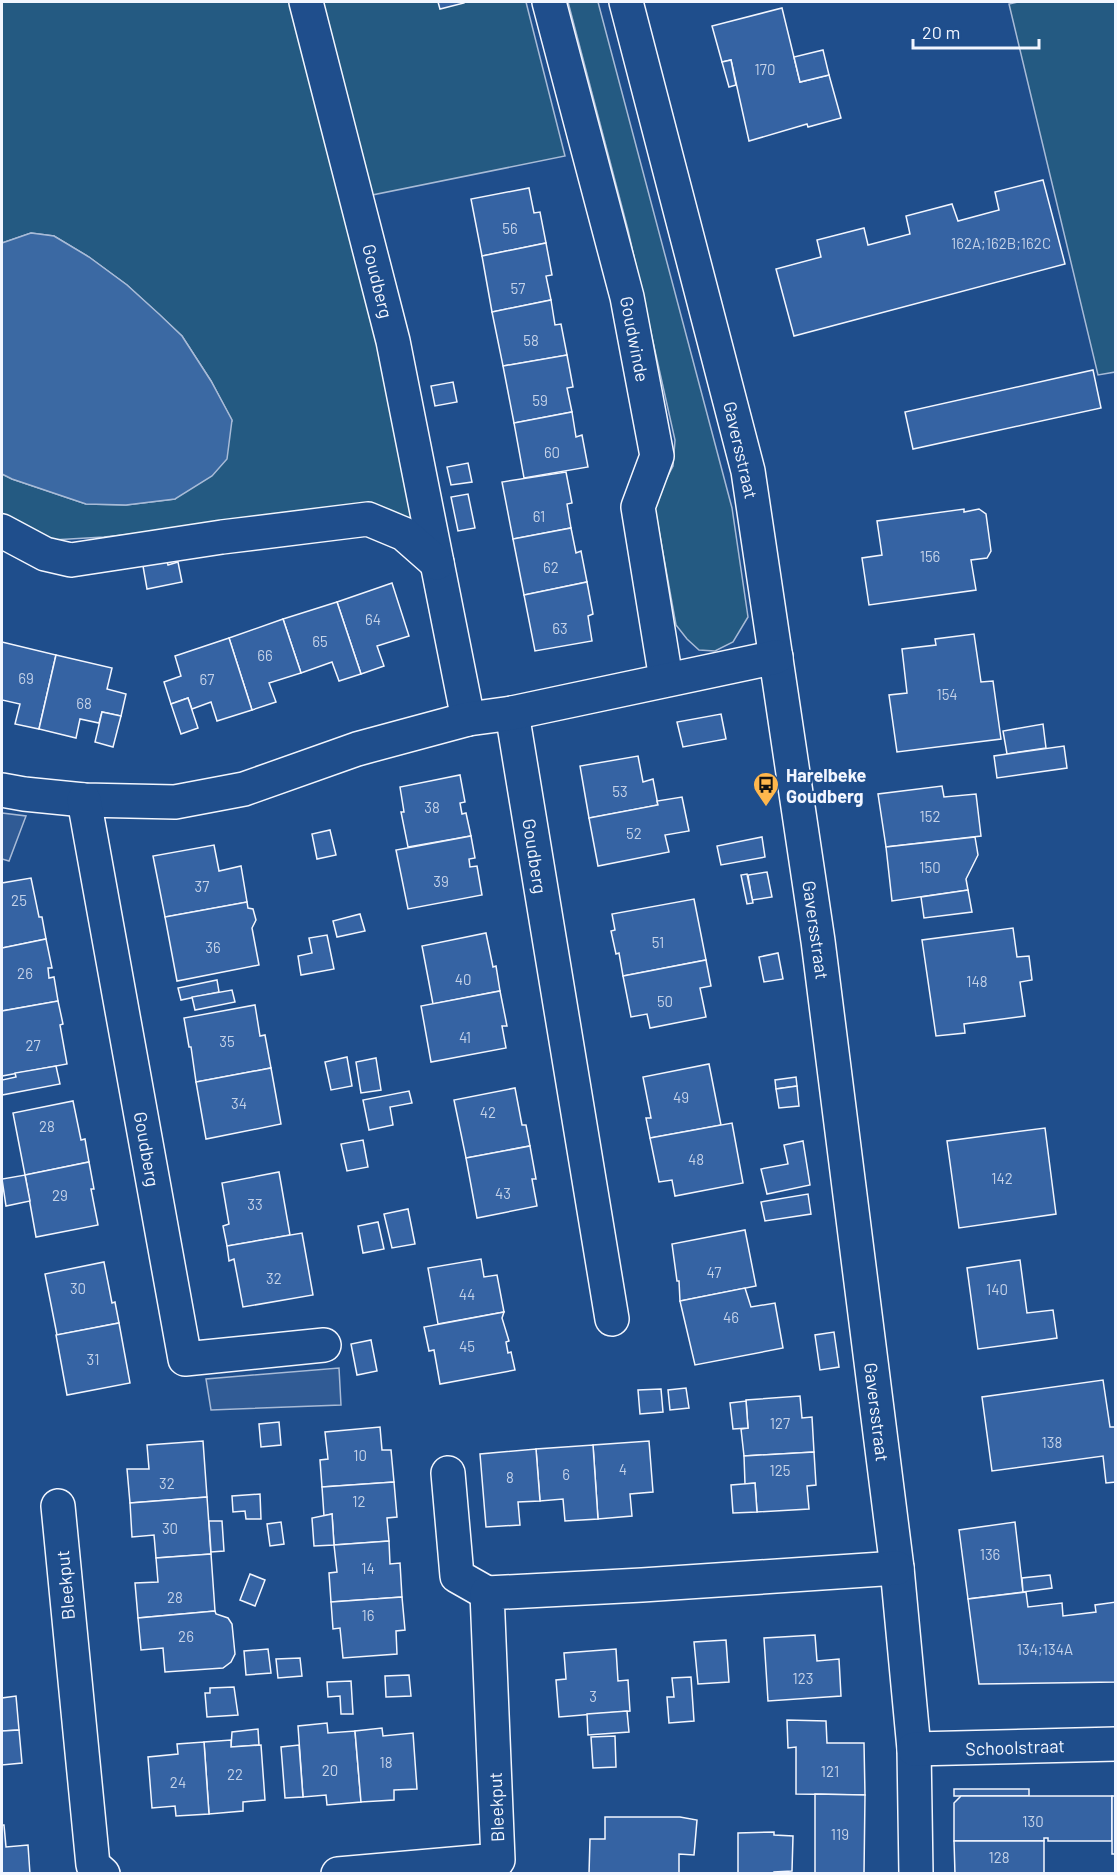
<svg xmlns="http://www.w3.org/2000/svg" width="1117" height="1875" font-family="Barlow,sans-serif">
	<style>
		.green { fill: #245a82; stroke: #a8bbd7; stroke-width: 1.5 }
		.parking { fill: #305b95; stroke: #a8bbd7; stroke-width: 1.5 }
		.water { fill: #3b69a3; stroke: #a8bbd7; stroke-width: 1.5 }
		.building { fill: #3563a3; stroke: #f2f6ff; stroke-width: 1.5 }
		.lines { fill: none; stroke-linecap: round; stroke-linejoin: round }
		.minor-casing { stroke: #f2f6ff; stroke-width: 36 }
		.minor { stroke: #1f4e8c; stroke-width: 33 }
		.labels { text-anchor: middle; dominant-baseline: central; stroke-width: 4.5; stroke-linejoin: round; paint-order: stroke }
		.number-label { font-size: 15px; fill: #c3d1e8 }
		.street-label { font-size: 18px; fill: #f2f6ff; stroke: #1f4e8c }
		.poi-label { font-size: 18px; font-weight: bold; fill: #f2f6ff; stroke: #1f4e8c; text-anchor: start }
	</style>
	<rect width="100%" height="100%" fill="#1f4e8c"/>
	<g class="green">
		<path d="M2,2H292L362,272L414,524L243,522L104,537L52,540L2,513V474L12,479L86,504L126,505L175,499L232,421L211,381L182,336L127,285L89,257L54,236L31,233L2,243Z"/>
		<path d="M321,2H526L565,156L372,195Z"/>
		<path d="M568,2H598L732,508L748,617L733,642L715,651L699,650L687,639L676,625L654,503L673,466L675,440L628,230Z"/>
		<path d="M1018,2H1115V372L1098,375L1009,4Z"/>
	</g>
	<g class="parking">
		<path d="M2,813L26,816L9,861L2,859Z"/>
		<path d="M339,1368L341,1405L211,1410L206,1379Z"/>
	</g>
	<path class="water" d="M31,233L54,236L89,257L127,285L159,314L182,336L211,381L232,420L227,459L212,476L175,499L126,505L86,504L12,479L2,474V243Z"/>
	<g class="building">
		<path d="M438,2H464V3L440,9Z"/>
		<path d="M782,8L800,82L829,75L841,118L808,127L807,124L749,141L731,60L722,62L712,26Z"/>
		<path d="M823,50L829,75L800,82L794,57Z"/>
		<path d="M731,60L736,85L729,87L722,62Z"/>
		<path d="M1043,180L1065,264L794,336L776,269L821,257L817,240L864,228L868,245L910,234L906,216L952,204L958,221L999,210L995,192Z"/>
		<path d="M529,188L534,213L540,212L546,243L482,256L471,199Z"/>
		<path d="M546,243L552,275L546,276L551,300L492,312L482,256Z"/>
		<path d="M551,300L555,325L561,324L567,355L503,366L492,312Z"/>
		<path d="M567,355L573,387L567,388L572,412L514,423L503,366Z"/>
		<path d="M1093,370L1101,408L913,449L905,412Z"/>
		<path d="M453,382L457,402L435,406L431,386Z"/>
		<path d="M572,412L576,437L582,435L588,467L524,478L514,423Z"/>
		<path d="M468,463L472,482L451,485L447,467Z"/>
		<path d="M566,472L572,503L567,504L571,528L513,539L502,482Z"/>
		<path d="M468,494L475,528L458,531L451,497Z"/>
		<path d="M964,509V512L979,509L986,514L991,551L987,558L971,560L976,590L869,605L862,558L882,555L877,521Z"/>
		<path d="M571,528L576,553L581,551L587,582L524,595L513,539Z"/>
		<path d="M167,561L168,565L178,562L182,582L147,589L143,566Z"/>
		<path d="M587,582L593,614L588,616L592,641L535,651L524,595Z"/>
		<path d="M392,583L409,636L377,646L384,666L361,674L337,602Z"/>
		<path d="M337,602L361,674L339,681L332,662L301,673L283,619Z"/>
		<path d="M283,619L301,673L269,683L276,702L252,710L229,638Z"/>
		<path d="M974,634L981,682L993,681L1001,739L897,752L889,695L907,693L902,649L936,645L935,639Z"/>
		<path d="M229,638L252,710L217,721L211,702L192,709L188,698L171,704L164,682L181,676L175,656Z"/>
		<path d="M2,642L56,655L39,729L15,724L20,704L2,700Z"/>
		<path d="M56,655L112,668L107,689L126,694L121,716L102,712L99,723L80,719L76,738L39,729Z"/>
		<path d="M188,698L198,728L181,734L171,704Z"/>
		<path d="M102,712L121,716L113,747L95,742Z"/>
		<path d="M721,714L726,739L683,747L677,722Z"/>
		<path d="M1043,724L1046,748L1007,754L1003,731Z"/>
		<path d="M1064,746L1067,768L997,778L994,756Z"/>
		<path d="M638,756L643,782L653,779L658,805L589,818L580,766Z"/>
		<path d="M460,775L465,802L460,803L462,814L466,813L471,836L408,847L401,812H404L400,787Z"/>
		<path d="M942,786L944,797L976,794L981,836L886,847L878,794Z"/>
		<path d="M682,797L689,831L665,835L669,852L598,866L589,818L658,805L657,801Z"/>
		<path d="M330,830L336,855L317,859L312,834Z"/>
		<path d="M471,836L475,858L469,859L470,867L477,866L482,895L408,909L396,850Z"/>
		<path d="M762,837L765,857L721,865L717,846Z"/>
		<path d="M975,837L978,855L966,879L968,890L892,901L886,847Z"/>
		<path d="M214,845L219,871L241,866L247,902L165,917L153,856Z"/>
		<path d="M767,872L772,897L752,900L748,875Z"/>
		<path d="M747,874L753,903L747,904L741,875Z"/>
		<path d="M31,878L39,917H42L46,939L2,948V883Z"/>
		<path d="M968,890L972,912L924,918L921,897Z"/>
		<path d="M694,899L706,960L623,976L619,953L616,954L611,931L615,930L612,914Z"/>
		<path d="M247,902L248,908L253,909L256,920L252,928L259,965L177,981L165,917Z"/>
		<path d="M360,914L365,931L337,937L333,921Z"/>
		<path d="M1013,928L1017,957L1029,956L1032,980L1020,982L1025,1016L964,1024L965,1033L936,1036L922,940Z"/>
		<path d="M486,933L493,967L496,966L500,991L433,1004L422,946Z"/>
		<path d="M327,935L334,969L301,975L298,956L312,953L309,938Z"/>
		<path d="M46,939L52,968H48L49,978L54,977L58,1001L2,1011V948Z"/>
		<path d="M778,953L783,979L764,982L759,957Z"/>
		<path d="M706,960L711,986L700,988L706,1017L650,1028L647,1014L631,1017L623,976Z"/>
		<path d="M217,980L219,992L181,1000L178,988Z"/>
		<path d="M232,990L235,1002L195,1010L192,997Z"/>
		<path d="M500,991L507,1026H502L506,1048L431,1062L421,1006Z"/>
		<path d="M58,1001L63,1024L60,1025L67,1064L2,1076V1011Z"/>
		<path d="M255,1005L260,1036L265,1035L271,1068L196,1082L191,1047H189L184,1018Z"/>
		<path d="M347,1057L352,1086L331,1090L325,1062Z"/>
		<path d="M376,1058L381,1090L361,1093L356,1062Z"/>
		<path d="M709,1064L721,1125L650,1138L646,1118H651L643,1077Z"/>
		<path d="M56,1066L60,1084L2,1095V1080L16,1077L15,1073Z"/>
		<path d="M271,1068L281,1124L206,1139L196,1082Z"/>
		<path d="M796,1077L797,1086L776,1089L775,1080Z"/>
		<path d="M797,1086L799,1106L779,1108L776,1089Z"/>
		<path d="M515,1088L522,1125H526L530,1146L466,1158L454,1100Z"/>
		<path d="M409,1091L412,1103L390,1107L393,1125L369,1130L363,1100Z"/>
		<path d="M73,1101L81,1140L85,1139L89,1162L25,1175L13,1113Z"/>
		<path d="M732,1123L743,1183L675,1196L672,1180L659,1182L650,1138Z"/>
		<path d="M1045,1128L1056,1214L959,1228L947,1141Z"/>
		<path d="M363,1140L368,1167L347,1171L341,1144Z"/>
		<path d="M803,1141L810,1185L767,1194L761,1169L788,1164L784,1145Z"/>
		<path d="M530,1146L536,1179H532L537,1206L477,1218L466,1158Z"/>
		<path d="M89,1162L94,1189H91L98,1225L36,1237L25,1175Z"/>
		<path d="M279,1172L290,1235L227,1246L223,1226L229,1224L222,1183Z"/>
		<path d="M25,1175L30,1201L6,1206L2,1179Z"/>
		<path d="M808,1194L811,1214L765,1221L761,1202Z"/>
		<path d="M408,1209L415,1244L392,1248L384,1214Z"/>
		<path d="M378,1222L384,1249L363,1253L358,1226Z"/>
		<path d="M745,1230L756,1286L680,1301L679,1281H677L672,1244Z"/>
		<path d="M302,1233L313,1295L243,1307L234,1259L229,1261L227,1246Z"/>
		<path d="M481,1259L484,1277L497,1275L504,1312L438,1324L428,1268Z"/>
		<path d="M1020,1260L1027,1313L1053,1310L1057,1338L978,1349L967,1268Z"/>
		<path d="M104,1262L112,1303L115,1302L119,1323L57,1335L45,1274Z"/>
		<path d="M745,1288L751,1307L775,1303L783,1348L695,1365L680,1301Z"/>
		<path d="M504,1312L502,1318L509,1341L506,1342L508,1353L511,1352L515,1370L440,1384L434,1350L429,1351L424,1327Z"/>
		<path d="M119,1323L130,1383L67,1395L56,1335Z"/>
		<path d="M834,1332L839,1367L820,1370L815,1335Z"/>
		<path d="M371,1340L377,1371L357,1375L351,1344Z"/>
		<path d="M1103,1380L1110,1427H1116V1482L1106,1483L1103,1456L992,1471L982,1397Z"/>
		<path d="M686,1388L689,1408L670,1410L668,1390Z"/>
		<path d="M661,1389L663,1412L640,1414L638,1390Z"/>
		<path d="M800,1396L802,1418L812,1417L814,1452L744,1456L741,1429L748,1428L746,1400Z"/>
		<path d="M746,1401L748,1428L733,1429L730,1403Z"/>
		<path d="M279,1422L281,1445L261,1447L259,1424Z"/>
		<path d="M380,1427L382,1450H391L394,1482L322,1487L320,1460L328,1459L325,1432Z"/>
		<path d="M203,1441L207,1497L130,1503L127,1469H149L147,1445Z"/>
		<path d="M649,1441L653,1492L630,1494L632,1516L598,1519L593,1445Z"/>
		<path d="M593,1445L598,1519L565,1521L563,1499L540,1501L536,1449Z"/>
		<path d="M536,1449L540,1501L518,1502L520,1525L486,1527L480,1454Z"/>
		<path d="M814,1452L816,1485L807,1486L809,1509L757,1512L755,1483L745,1484L744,1456Z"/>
		<path d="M394,1482L397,1517L387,1518L389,1541L334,1545L332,1514L324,1516L322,1487Z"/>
		<path d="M755,1483L757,1512L733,1513L731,1485Z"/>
		<path d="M260,1494L261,1519H246L245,1511L233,1512L232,1496Z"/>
		<path d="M207,1497L211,1554L156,1558L154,1535L132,1537L130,1503Z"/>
		<path d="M332,1514L334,1545L314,1546L312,1518Z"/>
		<path d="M209,1521H222L224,1551L211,1552Z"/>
		<path d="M281,1522L284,1544L270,1546L267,1524Z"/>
		<path d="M1015,1522L1023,1592L968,1599L959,1530Z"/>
		<path d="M389,1541L390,1564L400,1563L402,1597L331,1602L329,1573L337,1572L334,1545Z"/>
		<path d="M211,1554L215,1611L138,1618L135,1583L158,1582L156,1558Z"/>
		<path d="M250,1574L265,1580L255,1606L240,1600Z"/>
		<path d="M1050,1575L1052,1588L1023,1592L1022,1578Z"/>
		<path d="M1026,1592L1028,1607L1062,1603L1063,1616L1096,1612L1095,1605L1116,1602V1682L979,1684L968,1599Z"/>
		<path d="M402,1597L405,1630L396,1631L397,1654L343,1658L340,1628L333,1629L331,1602Z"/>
		<path d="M215,1611L216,1614L228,1618L232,1624L235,1654L231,1662L223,1668L165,1672L163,1648L141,1650L138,1618Z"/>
		<path d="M815,1635L817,1661L839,1659L841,1696L768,1701L764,1638Z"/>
		<path d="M726,1640L729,1682L698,1684L694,1642Z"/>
		<path d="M268,1649L271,1673L246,1675L244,1651Z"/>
		<path d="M616,1649L618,1681L628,1680L630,1711L559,1717L556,1680L566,1679L564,1653Z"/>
		<path d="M300,1658L302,1676L278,1678L276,1659Z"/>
		<path d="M409,1675L411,1696L386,1697L385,1676Z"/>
		<path d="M691,1677L694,1721L669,1723L667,1697H674L672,1678Z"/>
		<path d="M351,1681L353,1714H341L340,1696L328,1697L327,1682Z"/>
		<path d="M234,1687L238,1715L207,1717L205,1693H210V1688Z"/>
		<path d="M16,1696L19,1730L2,1731V1698Z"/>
		<path d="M627,1711L629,1732L588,1735L587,1714Z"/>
		<path d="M787,1720L826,1721L827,1743H864L865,1795L796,1794V1747L788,1748Z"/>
		<path d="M327,1723L328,1733L355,1731L361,1802L327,1805L326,1795L303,1797L298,1726Z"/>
		<path d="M382,1728L383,1736L413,1733L417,1789L394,1790V1800L361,1802L355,1731Z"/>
		<path d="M258,1729L259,1745L231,1747L232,1732Z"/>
		<path d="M19,1730L22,1763L2,1765V1731Z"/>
		<path d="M615,1736L616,1767L593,1768L591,1737Z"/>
		<path d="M231,1740V1747L261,1745L265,1800L243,1802V1811L209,1814L204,1742Z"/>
		<path d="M204,1742L209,1814L176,1816L175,1806L152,1808L148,1757L178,1754L177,1744Z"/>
		<path d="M299,1745L303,1797L285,1798L281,1747Z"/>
		<rect x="954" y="1789" width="75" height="7"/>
		<path d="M815,1794L865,1795L864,1874H815Z"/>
		<path d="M961,1796H1112V1841H1048V1838H1044V1841H954V1803Z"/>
		<rect x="1112" y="1796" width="4" height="58"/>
		<path d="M605,1817H680L697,1820L694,1855L679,1854V1874H589L590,1839H605Z"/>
		<path d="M2,1825H4L6,1847L28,1845L30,1874H2Z"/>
		<path d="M774,1832V1835L793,1836L792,1871L774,1872V1874H738V1833Z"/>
		<path d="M954,1841H1044V1874H955Z"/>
	</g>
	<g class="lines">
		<defs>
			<g id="minor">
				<path d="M306,2L393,341L468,719"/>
				<path d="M549,2L627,297L657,456L638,507L666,679"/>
				<path d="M626,2L748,471L818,941L897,1568L914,1749L916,1874"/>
				<path d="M2,531L45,554L71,560L222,537L368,519L404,534L437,563"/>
				<path d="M512,713L612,1319"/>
				<path d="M2,790L24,794L84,800L175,802L244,789L357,749L468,719L512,713L776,657"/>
				<path d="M84,800L185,1359L324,1345"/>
				<path d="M448,1473L457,1576L487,1593"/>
				<path d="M58,1506L93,1865L103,1874"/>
				<path d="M914,1749L1116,1744"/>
				<path d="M338,1874L498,1860L487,1593L642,1585L897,1568"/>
			</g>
		</defs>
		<use href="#minor" class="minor-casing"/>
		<use href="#minor" class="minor"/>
	</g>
	<defs>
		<symbol id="bus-pin" viewBox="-11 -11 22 30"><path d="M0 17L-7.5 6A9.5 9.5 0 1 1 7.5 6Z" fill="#ffb74d" stroke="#1f4e8c"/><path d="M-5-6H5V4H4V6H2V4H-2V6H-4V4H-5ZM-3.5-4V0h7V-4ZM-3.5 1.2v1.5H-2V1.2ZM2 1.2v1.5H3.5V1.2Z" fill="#111"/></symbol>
	</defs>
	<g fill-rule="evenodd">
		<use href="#bus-pin" x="751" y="770" width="30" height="40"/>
	</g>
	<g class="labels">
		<g class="number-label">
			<text x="765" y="69">170</text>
			<text x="510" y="228">56</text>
			<text x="1001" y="243">162A;162B;162C</text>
			<text x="518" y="288">57</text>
			<text x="531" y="340">58</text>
			<text x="540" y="400">59</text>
			<text x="552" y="452">60</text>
			<text x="539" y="516">61</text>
			<text x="930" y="556">156</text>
			<text x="551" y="567">62</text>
			<text x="373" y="619">64</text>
			<text x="560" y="628">63</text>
			<text x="320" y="641">65</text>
			<text x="265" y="655">66</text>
			<text x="26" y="678">69</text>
			<text x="207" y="679">67</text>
			<text x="947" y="694">154</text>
			<text x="84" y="703">68</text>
			<text x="620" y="791">53</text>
			<text x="432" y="807">38</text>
			<text x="930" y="816">152</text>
			<text x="634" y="833">52</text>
			<text x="930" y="867">150</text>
			<text x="441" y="881">39</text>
			<text x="202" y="886">37</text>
			<text x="19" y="900">25</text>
			<text x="658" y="942">51</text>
			<text x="213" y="947">36</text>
			<text x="25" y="973">26</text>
			<text x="463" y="979">40</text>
			<text x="977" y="981">148</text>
			<text x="665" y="1001">50</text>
			<text x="465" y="1037">41</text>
			<text x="227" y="1041">35</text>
			<text x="33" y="1045">27</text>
			<text x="681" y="1097">49</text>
			<text x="239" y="1103">34</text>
			<text x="488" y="1112">42</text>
			<text x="47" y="1126">28</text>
			<text x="696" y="1159">48</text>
			<text x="1002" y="1178">142</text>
			<text x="503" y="1193">43</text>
			<text x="60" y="1195">29</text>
			<text x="255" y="1204">33</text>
			<text x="714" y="1272">47</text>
			<text x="274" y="1278">32</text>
			<text x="78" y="1288">30</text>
			<text x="997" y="1289">140</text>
			<text x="467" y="1294">44</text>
			<text x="731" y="1317">46</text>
			<text x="467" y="1346">45</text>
			<text x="93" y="1359">31</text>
			<text x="780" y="1423">127</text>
			<text x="1052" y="1442">138</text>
			<text x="360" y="1455">10</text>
			<text x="623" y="1469">4</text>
			<text x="780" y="1470">125</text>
			<text x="566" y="1474">6</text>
			<text x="510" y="1477">8</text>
			<text x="167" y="1483">32</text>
			<text x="359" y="1501">12</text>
			<text x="170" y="1528">30</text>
			<text x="990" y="1554">136</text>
			<text x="368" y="1568">14</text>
			<text x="175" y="1597">28</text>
			<text x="368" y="1615">16</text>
			<text x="186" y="1636">26</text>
			<text x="1045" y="1649">134;134A</text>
			<text x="803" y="1678">123</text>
			<text x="593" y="1696">3</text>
			<text x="386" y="1762">18</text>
			<text x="330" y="1770">20</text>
			<text x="830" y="1771">121</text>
			<text x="235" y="1774">22</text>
			<text x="178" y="1782">24</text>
			<text x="1033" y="1821">130</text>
			<text x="840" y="1834">119</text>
			<text x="999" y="1857">128</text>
		</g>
		<g class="street-label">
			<text transform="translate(378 281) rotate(76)">Goudberg</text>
			<text transform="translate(635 339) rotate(79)">Goudwinde</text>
			<text transform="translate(741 450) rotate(77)">Gaversstraat</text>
			<text transform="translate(535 856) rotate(81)">Goudberg</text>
			<text transform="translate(816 930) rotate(82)">Gaversstraat</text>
			<text transform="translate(147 1149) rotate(80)">Goudberg</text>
			<text transform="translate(877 1412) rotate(83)">Gaversstraat</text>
			<text transform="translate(65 1585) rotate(-95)">Bleekput</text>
			<text transform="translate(1015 1747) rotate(-2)">Schoolstraat</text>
			<text transform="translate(496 1807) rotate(-92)">Bleekput</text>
		</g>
		<g class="poi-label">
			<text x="786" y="775">Harelbeke<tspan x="786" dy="21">Goudberg</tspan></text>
		</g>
	</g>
	<rect width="1117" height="1875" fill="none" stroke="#f2f6ff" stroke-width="6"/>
	<path d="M913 39v9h126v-9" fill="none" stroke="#f2f6ff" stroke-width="3"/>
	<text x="922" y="39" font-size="18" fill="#f2f6ff" stroke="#1f4e8c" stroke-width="4.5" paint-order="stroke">20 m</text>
</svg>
